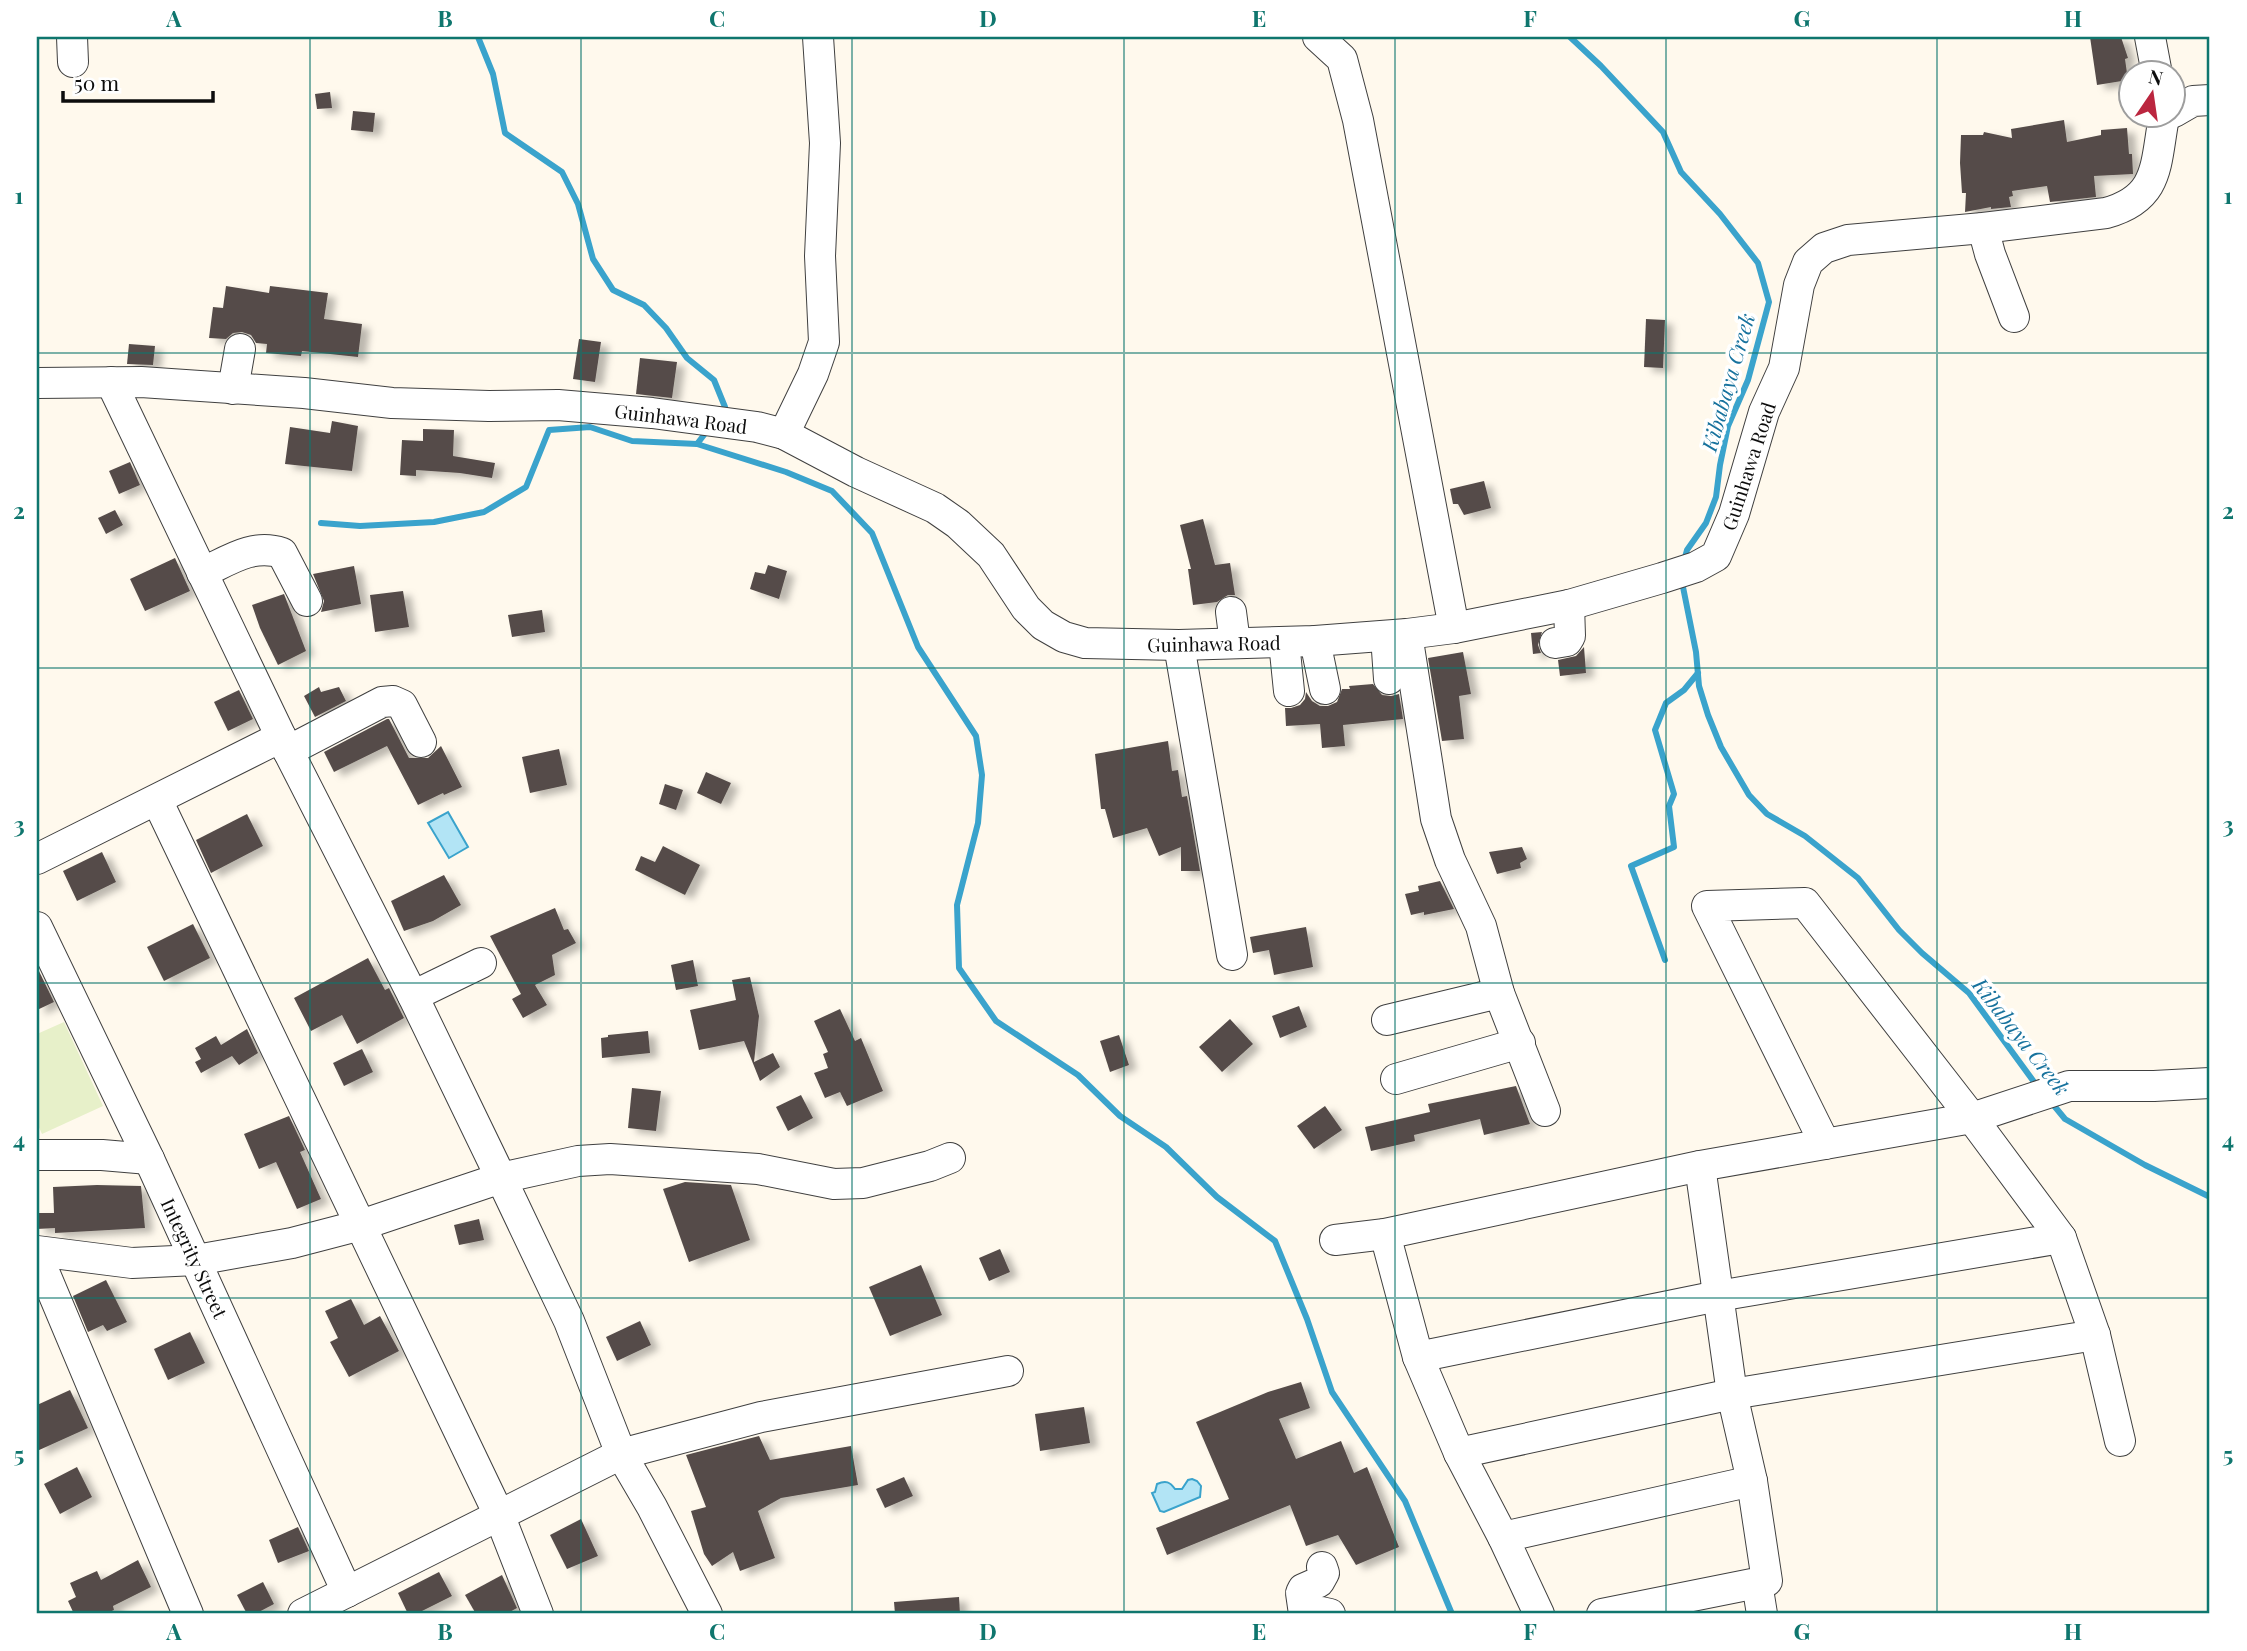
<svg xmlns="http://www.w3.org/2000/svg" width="2247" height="1651" font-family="'Playfair Display',serif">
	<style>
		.pitch { fill: #e7f0c9 }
		.water { fill: #b2e4f5; stroke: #3aa3cc; stroke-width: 2 }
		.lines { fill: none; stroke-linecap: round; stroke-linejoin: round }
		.stream { stroke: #3aa3cc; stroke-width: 6 }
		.building { fill: #554c49; filter: url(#shadow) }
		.minor-casing { stroke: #404040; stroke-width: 32 }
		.minor { stroke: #fff; stroke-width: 30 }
		.grid { fill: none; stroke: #0f766e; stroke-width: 2; stroke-opacity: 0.55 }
		.labels { text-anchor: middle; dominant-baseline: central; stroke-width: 7; stroke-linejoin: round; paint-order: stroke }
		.street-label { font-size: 19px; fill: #0d0d0d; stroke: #fff }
		.water-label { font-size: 21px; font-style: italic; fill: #17729d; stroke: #fff }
		.neatline { fill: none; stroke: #0f766e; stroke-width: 2.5 }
		.grid-label { font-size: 23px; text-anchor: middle; font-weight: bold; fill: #0f766e }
	</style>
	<defs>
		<filter id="shadow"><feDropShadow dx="8" dy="4.5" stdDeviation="3.5" flood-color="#0004"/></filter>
	</defs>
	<rect width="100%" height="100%" fill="#fff9ed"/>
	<path class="pitch" d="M64,1022L103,1106L42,1134L37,1123V1034Z"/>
	<g class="water">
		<path d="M448,812L468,847L449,858L428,823Z"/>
		<path d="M1192,1479L1197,1481L1201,1486L1200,1497L1164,1512L1160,1511L1152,1493L1155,1492L1157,1484C1166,1480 1170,1482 1175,1489H1182L1188,1480Z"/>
	</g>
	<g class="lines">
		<g class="stream">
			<path d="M478,37L493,74L505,133L562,172L578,204L593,259L613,290L644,305L666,328L687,358L714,380L725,407L720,414"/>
			<path d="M1570,37L1601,66L1663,132L1681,172L1720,214L1758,263L1769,302L1748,380L1728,426L1720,465L1716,497L1706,523L1687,550L1684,561"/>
			<path d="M697,444L786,472L832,491L872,533L918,647L976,736L982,775L978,823L957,905L959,968L996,1021L1078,1075L1120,1116L1166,1147L1217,1197L1275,1241L1307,1319L1332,1392L1405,1501L1452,1614"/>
			<path d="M321,523L360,526L434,522L484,512L526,487L549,430L590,427L632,441L697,444L707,431"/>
			<path d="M1682,582L1696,652L1699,686L1708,715L1721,747L1749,795L1767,814L1805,836L1858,878L1899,930L1922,953L1969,993L2037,1086"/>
			<path d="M1665,960L1631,866L1674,847L1669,806L1674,794L1655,730L1666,703L1684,690L1698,673"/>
			<path d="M2051,1102L2065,1119L2145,1165L2210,1197"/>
		</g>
	</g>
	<g class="building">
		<path d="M2090,37H2121L2128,58L2125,59L2128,80L2097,85Z"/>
		<path d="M330,92L332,108L317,109L315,94Z"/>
		<path d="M353,111L375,113L373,132L351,130Z"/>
		<path d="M2064,120L2067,142L2101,135V130L2127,128L2129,154H2132L2133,174L2094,176L2096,197L2050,202L2047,186L2012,191L2013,196L2009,197L2011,207L1991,209V207L1965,212L1966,193H1962L1960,163L1961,135H1983L1984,132L2012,138L2011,129Z"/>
		<path d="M226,286L269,293L270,286L328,293L324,319L362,324L358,357L302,351L301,356L266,353L267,344L256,343L251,335L242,332L233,333L226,339L209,338L213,307L223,308Z"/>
		<path d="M1646,319L1665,320L1663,368L1644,367Z"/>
		<path d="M579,339L601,342L595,382L573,379Z"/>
		<path d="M129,344L155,346L153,365L127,364Z"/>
		<path d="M640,358L677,362L672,398L636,394Z"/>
		<path d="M332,421L358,426L352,471L285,464L290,427L330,433Z"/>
		<path d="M423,429L454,430L453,456L495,463L492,478L460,473L416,470V476L400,475L402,440L423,441Z"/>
		<path d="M130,462L140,485L119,494L109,471Z"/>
		<path d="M1484,481L1491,508L1464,515L1458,504H1453L1450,489Z"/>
		<path d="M115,510L123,525L106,534L98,518Z"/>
		<path d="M1203,519L1215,565L1230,563L1235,595H1228L1217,602L1193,605L1188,569H1191L1180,525Z"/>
		<path d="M175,558L190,591L145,611L130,579Z"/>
		<path d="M768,565L787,571L779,599L750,589L755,572L765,574Z"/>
		<path d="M354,566L361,604L321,612L324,601L313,574Z"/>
		<path d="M403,591L409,627L375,632L370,595Z"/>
		<path d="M284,594L306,651L278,665L260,628L252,605Z"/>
		<path d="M542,610L545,632L512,637L508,615Z"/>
		<path d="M1542,632L1538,645L1541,653L1533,654L1531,633Z"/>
		<path d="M1584,647L1586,673L1560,676L1558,660L1576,656Z"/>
		<path d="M1463,652L1471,694L1459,696L1464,739L1442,741L1428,658Z"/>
		<path d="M1373,684L1382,695L1391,696L1399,694L1403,719L1343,725L1345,746L1322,748L1320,724L1286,726L1285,708H1291L1300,705L1305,699L1306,692L1312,701L1320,706H1328L1337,702L1342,689H1350L1349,686Z"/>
		<path d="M319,687L321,692L339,687L346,701L315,717L304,696Z"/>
		<path d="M239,690L253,719L228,731L214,702Z"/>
		<path d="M387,719H389L409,758H428L441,746L462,787L444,795L443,793L418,805L387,746L334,772L324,752Z"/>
		<path d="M1168,741L1172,771L1178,770L1182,797L1187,796L1200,871H1181V847L1159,856L1147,828L1113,838L1105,809H1101L1095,754Z"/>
		<path d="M559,749L567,785L530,793L522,757Z"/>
		<path d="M706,772L731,783L721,804L697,793Z"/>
		<path d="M665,784L683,790L676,810L659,804Z"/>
		<path d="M247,814L263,846L211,873L196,840Z"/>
		<path d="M663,846L700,865L685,895L635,870L641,856L655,862Z"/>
		<path d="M1522,847L1527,859L1520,863L1521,868L1497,874L1489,852Z"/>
		<path d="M102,852L116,882L77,901L63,871Z"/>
		<path d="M444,875L461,905L433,921L404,931L391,901Z"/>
		<path d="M1440,881L1454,909L1424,915V912L1411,915L1405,894L1419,891L1418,886Z"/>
		<path d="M555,908L564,930L568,929L576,943L552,955L555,975L535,985L547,1005L523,1018L512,999L521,994L490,936Z"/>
		<path d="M193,924L210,958L164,981L147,947Z"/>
		<path d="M1306,927L1313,967L1274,975L1269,950L1253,953L1250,937Z"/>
		<path d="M368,958L385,990L389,988L404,1018L357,1044L342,1015L311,1031L294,998Z"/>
		<path d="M693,960L698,986L676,990L671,965Z"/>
		<path d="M37,967L54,1002L37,1010Z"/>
		<path d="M750,977L759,1016L754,1062L773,1053L780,1067L760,1081L744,1041L699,1050L690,1010L736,1000L732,980Z"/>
		<path d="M1299,1006L1307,1027L1280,1038L1272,1016Z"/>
		<path d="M840,1009L855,1041L861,1038L883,1091L847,1106L840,1092L825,1098L814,1073L828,1068L823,1054L828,1052L814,1021Z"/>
		<path d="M1230,1019L1253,1044L1222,1072L1199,1047Z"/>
		<path d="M247,1029L258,1053L239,1065L232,1056L201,1073L195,1062L201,1059L195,1048L216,1036L221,1045Z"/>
		<path d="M648,1031L650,1053L602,1058L601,1038L608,1037V1035Z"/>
		<path d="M1119,1035L1129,1065L1110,1072L1100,1041Z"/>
		<path d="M362,1049L373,1072L344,1086L333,1063Z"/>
		<path d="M1516,1086L1530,1124L1484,1135L1480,1119L1414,1135L1415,1141L1371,1151L1365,1127L1430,1112L1428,1104Z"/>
		<path d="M632,1088L661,1091L656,1131L628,1128Z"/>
		<path d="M801,1095L813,1118L788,1131L776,1107Z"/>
		<path d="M1325,1106L1342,1130L1314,1149L1297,1126Z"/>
		<path d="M289,1116L305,1150L300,1152L321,1199L297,1209L276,1162L259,1169L244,1134Z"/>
		<path d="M685,1182L731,1185L750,1240L689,1262L663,1189Z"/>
		<path d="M97,1185L141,1186L145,1228L55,1233V1228L37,1229V1213H54L53,1187Z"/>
		<path d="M479,1219L484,1240L459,1245L454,1225Z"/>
		<path d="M1000,1249L1010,1272L989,1281L979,1258Z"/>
		<path d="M921,1265L942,1315L890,1336L869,1287Z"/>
		<path d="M106,1280L127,1322L107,1331L103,1325L88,1332L73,1296Z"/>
		<path d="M351,1299L364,1325L380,1316L399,1351L349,1377L330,1342L338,1338L325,1311Z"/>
		<path d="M640,1321L651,1345L617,1361L606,1337Z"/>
		<path d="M190,1332L205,1363L168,1380L154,1349Z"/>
		<path d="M1301,1382L1310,1408L1279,1419L1296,1459L1341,1441L1354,1473L1367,1467L1399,1547L1356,1565L1338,1535L1306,1546L1290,1505L1167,1555L1156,1528L1229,1499L1196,1422L1268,1392Z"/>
		<path d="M70,1390L88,1428L37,1451V1405Z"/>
		<path d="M1084,1407L1090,1443L1040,1451L1035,1414Z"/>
		<path d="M759,1436L770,1460L851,1446L858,1485L781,1498L758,1511L775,1558L740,1571L733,1552L712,1566L704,1554L691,1511L706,1507L686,1455Z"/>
		<path d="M77,1467L92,1497L60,1514L44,1484Z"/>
		<path d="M904,1477L913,1496L885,1508L876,1489Z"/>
		<path d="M581,1519L598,1556L567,1569L550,1535Z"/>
		<path d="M298,1527L309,1551L278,1563L269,1540Z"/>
		<path d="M138,1560L151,1587L113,1606L114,1610L105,1614H74L68,1601L76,1597L70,1583L97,1571L101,1580Z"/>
		<path d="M439,1572L452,1596L416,1614H408L398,1593Z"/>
		<path d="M502,1575L517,1608L506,1614H476L465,1595Z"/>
		<path d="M263,1582L274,1604L255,1614H247L237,1595Z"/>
		<path d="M959,1597L960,1614H895L894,1602Z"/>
	</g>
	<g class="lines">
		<defs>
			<g id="minor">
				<path d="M72,37L73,62"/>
				<path d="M1318,37L1342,59L1358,120L1454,628"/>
				<path d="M2150,37L2157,74"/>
				<path d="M2174,112L2193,101L2210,100"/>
				<path d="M1983,228L1990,254L2014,317"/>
				<path d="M111,382L281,737L413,996L501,1178L569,1321L621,1454L652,1507L707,1614"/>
				<path d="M37,383L141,382L304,393L392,403L489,406L558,405L652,413L757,427L784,434L856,472L935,508L958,524L991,555L1026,608L1043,625L1064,637L1085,643L1179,645L1315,641L1407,634L1454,628L1569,605L1662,578L1696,567L1716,556L1734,514L1764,412L1784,368L1799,285L1808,262L1824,248L1848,240L1983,228L2106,213C2160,198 2155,165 2164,117L2167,116"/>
				<path d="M233,389L240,349"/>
				<path d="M784,434L813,374L824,342L820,256L825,143L818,37"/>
				<path d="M202,573C228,561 252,543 282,553L307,601"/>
				<path d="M1231,612L1235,643"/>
				<path d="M1407,634L1436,819L1450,860L1481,926L1499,993L1545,1111"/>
				<path d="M1386,636L1389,679"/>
				<path d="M1315,641L1325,689"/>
				<path d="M1284,642L1289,691"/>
				<path d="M1555,643L1567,641L1570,636L1569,605"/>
				<path d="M1179,645L1232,955"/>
				<path d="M288,751L382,702L393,701L402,705L421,742"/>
				<path d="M157,800L500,1517L538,1614"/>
				<path d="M37,859L281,737"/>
				<path d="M37,927L149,1159L347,1592"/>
				<path d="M413,996L481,963"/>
				<path d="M1387,1020L1499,993"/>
				<path d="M1396,1079L1520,1043"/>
				<path d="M1825,1144L1707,906L1805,903L1972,1118L2061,1238L2095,1335L2120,1441"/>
				<path d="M37,1155H102L149,1159"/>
				<path d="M1385,1234L1418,1357L1459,1453L1503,1537L1539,1614"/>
				<path d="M1335,1240L1385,1234L1700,1166L1972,1118L2069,1086H2154L2210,1083"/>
				<path d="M37,1251L132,1263L196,1260L292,1243L361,1225L501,1178L578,1161L610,1159L758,1169L834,1184L863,1183L930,1166L950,1158"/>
				<path d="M37,1255L188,1614"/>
				<path d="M1418,1357L1718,1296L2061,1238"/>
				<path d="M1459,1453L1732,1394L2095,1335"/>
				<path d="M1503,1537L1752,1481"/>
				<path d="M1757,1583L1762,1614"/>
				<path d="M303,1614L621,1454L761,1417L1008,1371"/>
				<path d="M1304,1614L1301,1593L1303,1589L1319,1582L1324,1573L1322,1567"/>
				<path d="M1312,1614L1321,1612L1330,1614"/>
				<path d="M1602,1614L1767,1581L1752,1481L1732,1394L1700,1166"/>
			</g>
		</defs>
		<use href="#minor" class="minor-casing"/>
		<use href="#minor" class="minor"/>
	</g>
	<path class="grid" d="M310,37V1614M581,37V1614M852,37V1614M1124,37V1614M1395,37V1614M1666,37V1614M1937,37V1614M37,353H2210M37,668H2210M37,983H2210M37,1298H2210"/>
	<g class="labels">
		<g class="street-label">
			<text transform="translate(681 418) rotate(7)">Guinhawa Road</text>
			<text transform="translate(1748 466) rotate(-72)">Guinhawa Road</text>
			<text transform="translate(1214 643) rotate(-1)">Guinhawa Road</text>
			<text transform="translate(195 1258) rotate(65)">Integrity Street</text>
		</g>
		<g class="water-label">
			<text transform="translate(1727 382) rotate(-74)">Kibabaya Creek</text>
			<text transform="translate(2022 1036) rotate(52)">Kibabaya Creek</text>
		</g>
	</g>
	<rect width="2247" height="1651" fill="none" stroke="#ffffff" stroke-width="77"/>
	<g transform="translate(2152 94) rotate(13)"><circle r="33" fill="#ffffff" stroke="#9e9e9e" stroke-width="2"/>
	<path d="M0-5L12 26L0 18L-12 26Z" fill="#bb263f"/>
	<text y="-10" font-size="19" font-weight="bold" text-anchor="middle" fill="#0d0d0d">N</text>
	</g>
	<path d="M63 91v10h150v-10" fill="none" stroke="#0d0d0d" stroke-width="3.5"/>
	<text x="74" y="91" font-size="21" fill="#0d0d0d" stroke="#ffffff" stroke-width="5" paint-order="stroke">50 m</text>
	<rect x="38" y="38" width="2170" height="1574" class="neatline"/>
	<g class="grid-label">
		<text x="174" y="27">A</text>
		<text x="445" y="27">B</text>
		<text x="717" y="27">C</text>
		<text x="988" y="27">D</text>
		<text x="1259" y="27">E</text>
		<text x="1530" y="27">F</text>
		<text x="1802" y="27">G</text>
		<text x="2073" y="27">H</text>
		<text x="19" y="204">1</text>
		<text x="2228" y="204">1</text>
		<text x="19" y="519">2</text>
		<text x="2228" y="519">2</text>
		<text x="19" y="833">3</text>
		<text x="2228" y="833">3</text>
		<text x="19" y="1148">4</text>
		<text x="2228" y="1148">4</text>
		<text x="19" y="1463">5</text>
		<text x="2228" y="1463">5</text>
		<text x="174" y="1640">A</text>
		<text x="445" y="1640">B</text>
		<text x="717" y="1640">C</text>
		<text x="988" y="1640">D</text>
		<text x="1259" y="1640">E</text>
		<text x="1530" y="1640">F</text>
		<text x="1802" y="1640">G</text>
		<text x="2073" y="1640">H</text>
	</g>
</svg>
